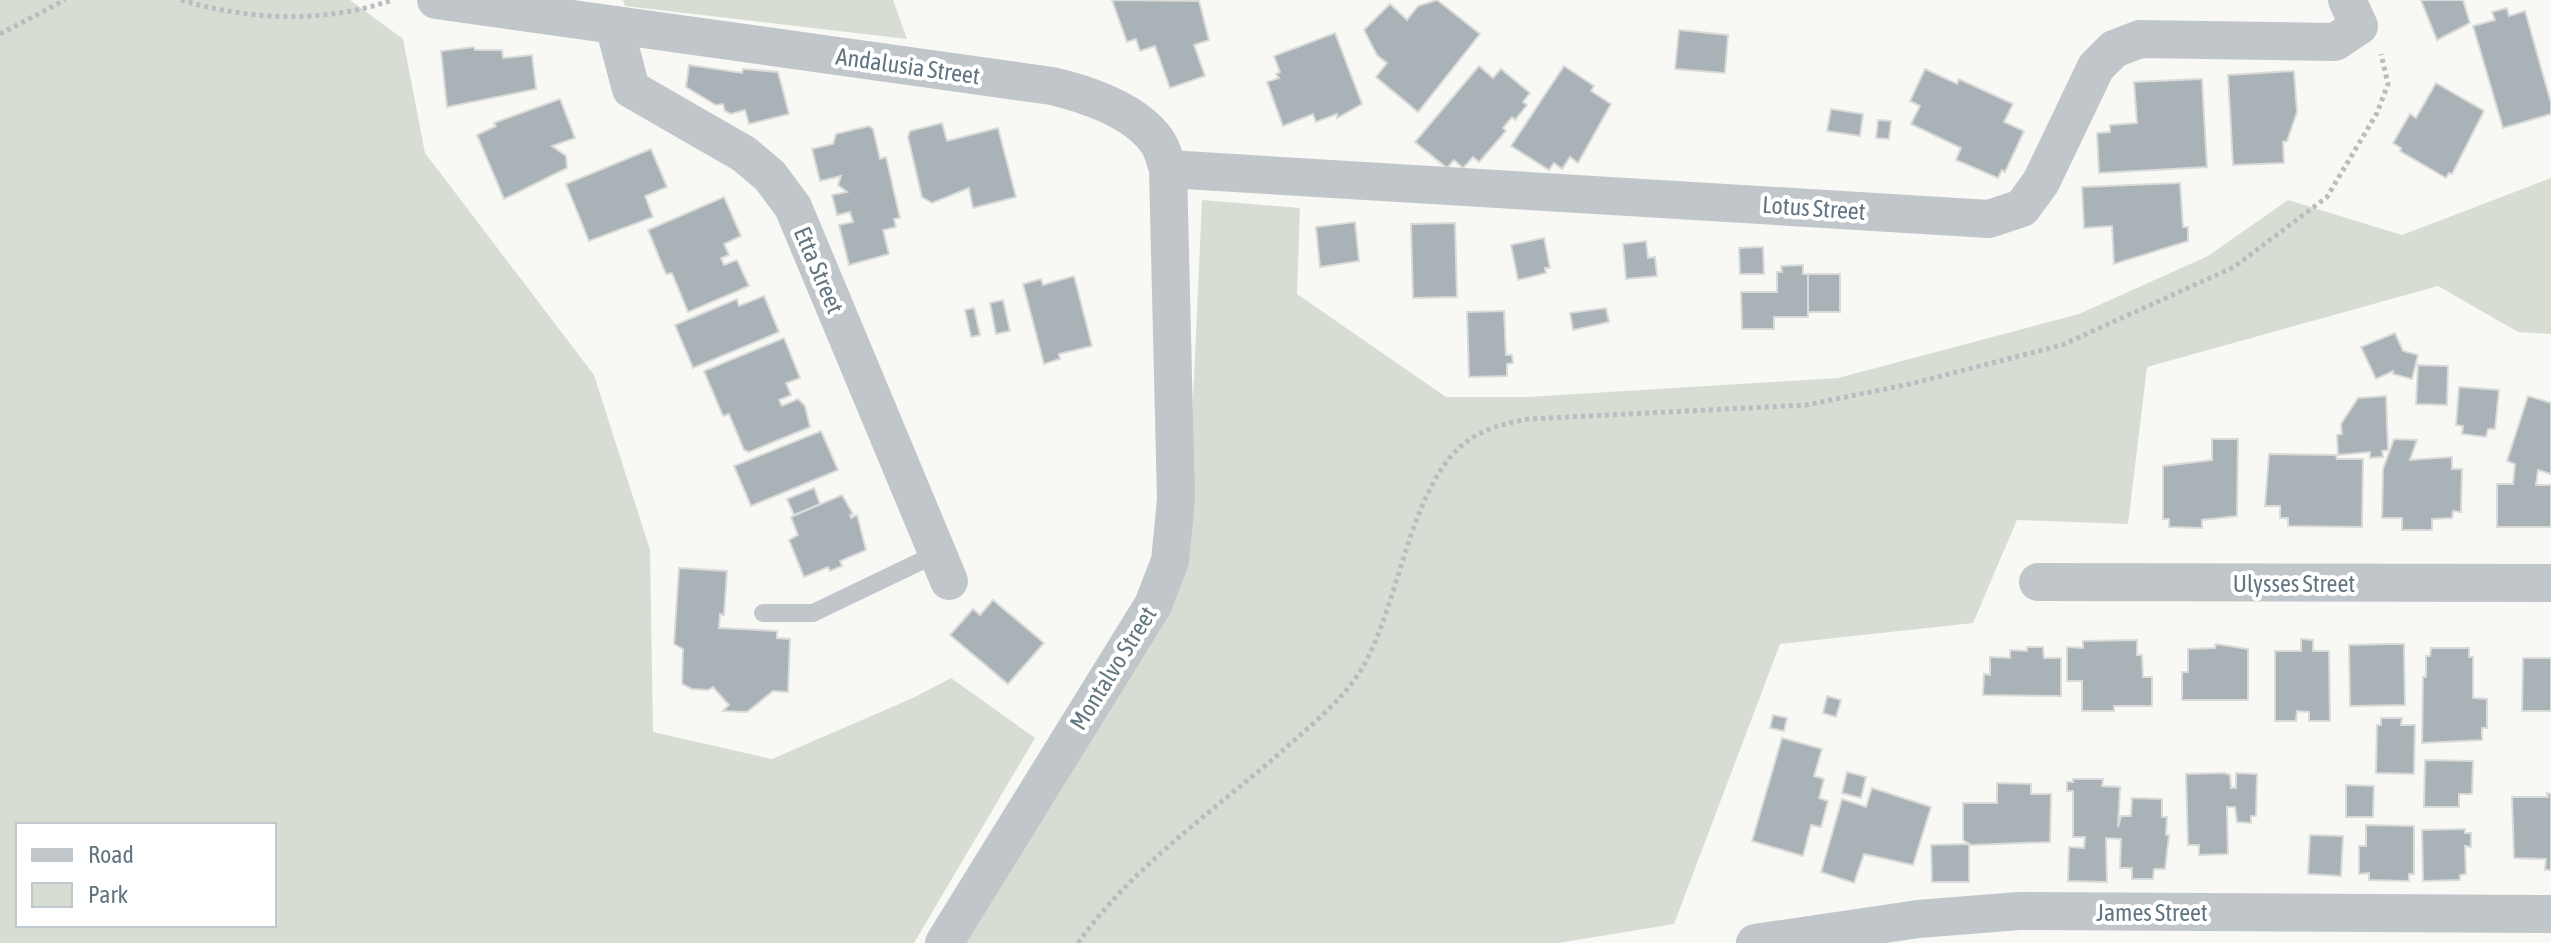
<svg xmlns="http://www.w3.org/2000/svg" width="2551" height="943" font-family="'Asap Condensed',sans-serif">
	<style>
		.green { fill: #d8ddd4; fill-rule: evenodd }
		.building { fill: #a8b2b7; stroke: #dadad8; stroke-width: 2 }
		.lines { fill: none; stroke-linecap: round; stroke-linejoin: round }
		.path { stroke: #b9bdc0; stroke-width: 5; stroke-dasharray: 4 4; stroke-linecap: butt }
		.lane { stroke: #c1c6ca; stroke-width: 18 }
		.street { stroke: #c1c6ca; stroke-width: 38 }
		.labels { text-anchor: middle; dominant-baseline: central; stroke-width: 8; stroke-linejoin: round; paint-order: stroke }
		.street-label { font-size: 24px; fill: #627681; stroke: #fff }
	</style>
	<rect width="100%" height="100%" fill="#f8f8f5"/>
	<g class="green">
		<path d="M0,0H350L403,39L425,153L594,375L650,550L653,732L772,759L915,697L951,678L1035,738L914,943H0ZM18,825H274V925H18Z"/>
		<path d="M623,0H893L907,39L625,6Z"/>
		<path d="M2551,178V334L2518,332L2438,286L2147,367L2128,524L2017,520L1973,623L1780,644L1674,924L1558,943H961L1188,514L1202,200L1300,208L1297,294L1446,397H1527L1838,378L2079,314L2208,256L2288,200L2402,235Z"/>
	</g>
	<g class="building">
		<path d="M1112,0L1199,1L1209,40L1194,45L1205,76L1170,88L1155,46L1140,51L1136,39L1127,42Z"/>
		<path d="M1437,0L1480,34L1418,112L1376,77L1387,63L1377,55L1364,30L1390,4L1407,20L1418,6Z"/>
		<path d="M2421,0H2463L2470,23L2437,40Z"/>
		<path d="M2507,8L2509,16L2525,11L2551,103V114L2503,128L2473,26L2495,20L2492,12Z"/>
		<path d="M1679,30L1728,35L1725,73L1675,69Z"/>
		<path d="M1335,33L1362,104L1337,118V114L1316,122L1313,114L1283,126L1267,82L1279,78L1276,74L1280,72L1274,56Z"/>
		<path d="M474,47L475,50H502L503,58L532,55L536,89L447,107L441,51Z"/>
		<path d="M689,65L742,73L743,69L778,72L789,114L749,124L745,110L731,114L725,111L723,104L716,105L686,87Z"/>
		<path d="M1479,66L1493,78L1501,69L1530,93L1523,102L1527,105L1515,120L1512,117L1503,128L1506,131L1479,162L1473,157L1463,168L1454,160L1447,168L1415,142Z"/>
		<path d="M1564,66L1594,86L1591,91L1611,104L1578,163L1570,157L1562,169L1554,163L1549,170L1511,146Z"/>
		<path d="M1925,69L1957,84L1959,79L2013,104L2004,122L2024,131L2005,172L2002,170L1998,178L1956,160L1961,148L1911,124L1920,106L1910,101Z"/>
		<path d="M2294,71L2297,112L2287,141L2283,142L2284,163L2233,165L2228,75Z"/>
		<path d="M2202,79L2207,167L2099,173L2097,133L2110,132V125L2137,123L2134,82Z"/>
		<path d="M2436,83L2484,111L2452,174L2449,173L2446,178L2400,151L2401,148L2393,143L2410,114L2416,118Z"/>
		<path d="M560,99L575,138L552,146L566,156L567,168L504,199L477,135L496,126L494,123Z"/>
		<path d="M1831,109L1863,114L1860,136L1827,131Z"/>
		<path d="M1878,120L1891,121L1889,139L1876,138Z"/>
		<path d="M942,123L947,141L998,128L1016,197L973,208L969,188L932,203L922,197L908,137L910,131Z"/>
		<path d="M869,126L873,129L880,159L886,157L900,218L894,219L896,227L883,230L889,254L849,265L839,225L853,222L850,212L837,215L832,195L847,192L838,185L841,176L820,181L812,149L833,144L836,134Z"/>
		<path d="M651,149L667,187L645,196L653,217L589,241L566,184Z"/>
		<path d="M2180,183L2183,227H2188V241L2114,264L2112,226L2084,228L2082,187Z"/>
		<path d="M724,197L741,236L724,244L729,255L721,258L724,265L737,260L749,286L688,312L672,273L666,274L648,230Z"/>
		<path d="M1355,222L1359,261L1320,267L1316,227Z"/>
		<path d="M1455,223L1457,297L1413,298L1411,224Z"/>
		<path d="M1544,238L1550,268H1545L1546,273L1518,280L1511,245Z"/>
		<path d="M1646,241L1648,258L1655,257L1657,276L1626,279L1623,244Z"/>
		<path d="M1763,247L1764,274H1740L1739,248Z"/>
		<path d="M1803,265V274H1808V317H1774V329H1742L1741,292H1777V272H1782L1781,266Z"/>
		<rect x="1808" y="274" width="32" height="38"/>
		<path d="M1074,276L1092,346L1059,354L1060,359L1044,364L1023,284L1041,279L1043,285Z"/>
		<path d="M764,296L779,332L693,368L675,325L737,299L739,306Z"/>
		<path d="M1003,300L1010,331L996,334L990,303Z"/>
		<path d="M974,308L980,335L971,337L965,310Z"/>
		<path d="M1606,308L1609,322L1573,330L1570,313Z"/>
		<path d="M1504,311L1506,355H1512L1513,363L1507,364V376L1469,377L1467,312Z"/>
		<path d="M2395,333L2403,351L2418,355L2412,379L2393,374V371L2376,379L2361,347Z"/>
		<path d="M784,338L800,378L786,383L791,395L779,400L782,406L798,399L805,406L810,427L749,452L744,450L729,414L723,416L704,371Z"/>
		<path d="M2418,365L2448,366L2447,405L2416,404Z"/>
		<path d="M2459,387L2499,390L2495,429H2488L2486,437L2462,434L2463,426L2456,425Z"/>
		<path d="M2386,396L2388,450L2382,451L2383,457L2370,458V452L2338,455L2337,435L2342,434L2341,424L2358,398Z"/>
		<path d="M2528,396L2551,403V474L2538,470L2536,485H2551V527H2497V484H2513L2515,464L2507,461Z"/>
		<path d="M821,431L838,470L751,506L734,466Z"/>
		<path d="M2212,439H2238L2237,516L2202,520V528L2169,527V519H2163V466L2212,460Z"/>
		<path d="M2394,439L2417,440L2410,460L2452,457V469H2462L2461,512L2453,511L2452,518L2432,519V530H2402V518H2382L2383,469Z"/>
		<path d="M2269,454L2336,455L2337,459H2363L2362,527L2288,526V518H2280V506H2265Z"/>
		<path d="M814,488L820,504L794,515L787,499Z"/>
		<path d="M842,495L853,514L850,515L851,518L857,515L866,550L840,561L842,566L830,571L828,567L804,577L789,540L798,535L791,517Z"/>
		<path d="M679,568L727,571L724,615L720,614L719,628L777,631V638L790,639L788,692L773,691L747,712L723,711L729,705L713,687L708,690L692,689L682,684L683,649L674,644Z"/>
		<path d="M993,600L1044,643L1008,684L950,635L973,609L980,615Z"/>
		<path d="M2301,639L2313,640V651H2329L2330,721H2309V712L2297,711L2296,721H2275V651H2301Z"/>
		<path d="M2137,640V655H2142L2143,677H2152V706H2114V711H2082V681H2067V647L2083,648V641Z"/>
		<path d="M2216,644L2248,649V700H2182V672H2188V649L2215,648Z"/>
		<path d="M2390,644H2404L2405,705L2350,706L2349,645Z"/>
		<path d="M2027,647H2043L2044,658H2061V696L1983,695L1984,674L1990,675V657L2010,658V650L2027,651Z"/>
		<path d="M2431,648H2469V657H2473V698L2487,699V728H2482V740L2422,743L2423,677H2426V656H2430Z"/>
		<path d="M2523,658H2551V711H2522Z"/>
		<path d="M1827,696L1841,700L1836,717L1823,713Z"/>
		<path d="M1773,715L1787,718L1784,731L1770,728Z"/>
		<path d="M2381,718H2402L2401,725H2415L2414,774L2376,773L2377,725H2381Z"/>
		<path d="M1782,738L1822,749L1814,776L1824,779L1819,798L1828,801L1821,827L1811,825L1803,856L1752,841Z"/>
		<path d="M2425,760L2473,761L2472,794H2459V807H2424Z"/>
		<path d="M1847,772L1866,777L1861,798L1842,793Z"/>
		<path d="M2224,773L2230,775L2231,788H2236V773L2257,774L2256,816H2251V823L2237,822L2235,807H2227L2228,854L2199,855V845H2188L2186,774Z"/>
		<path d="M2073,779H2103L2102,786L2120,787L2118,827L2121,816H2131L2132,798L2162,799V817H2167L2166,835H2169L2165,869H2154L2153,879H2132V868H2120L2121,839L2106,838L2107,882L2068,881L2069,847L2084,848L2085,837H2073V791H2067V782H2073Z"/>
		<path d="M1997,783L2031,784V794H2051L2050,842L1971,845L1963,840V803H1997Z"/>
		<path d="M2346,785L2374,786L2373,817H2346Z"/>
		<path d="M1872,788L1931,807L1913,865L1864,854L1854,883L1821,872L1842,799L1866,807Z"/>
		<path d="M2547,793L2551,794V870H2545L2546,859L2514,858L2512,797H2548Z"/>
		<path d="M2366,825L2414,826V874H2409V881L2369,880V873L2359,874V846H2366Z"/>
		<path d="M2465,829V833H2471V847L2465,846L2466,874L2460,875V880L2423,881L2422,830Z"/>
		<path d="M2310,835L2343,836L2341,876L2308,874Z"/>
		<path d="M1969,844V882H1932L1931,845Z"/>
	</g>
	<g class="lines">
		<g class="path">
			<path d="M181,0C248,20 325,24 392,0"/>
			<path d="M0,34L65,0"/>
			<path d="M1078,943C1131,868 1212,812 1281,752C1309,727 1341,702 1361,670C1400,607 1410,476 1472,438C1489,427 1508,423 1529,419L1806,405L1910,384L2062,345L2234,267L2327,197L2377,113L2388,84L2381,54"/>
		</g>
		<path class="lane" d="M763,613H813L938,553"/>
		<g class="street">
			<path d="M436,0L1052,86C1086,94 1134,110 1156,140C1162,147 1165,160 1168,169L1176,500L1170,561L1153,605L944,943"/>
			<path d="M614,25L631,89L744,154L770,176L793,207L949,581"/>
			<path d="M1168,169L1989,219L2022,208L2041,182L2096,67L2114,49L2140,39L2335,42L2359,26L2347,0"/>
			<path d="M2038,582L2551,583"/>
			<path d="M1755,943L1918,919L2019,911L2551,914"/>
		</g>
	</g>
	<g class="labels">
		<g class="street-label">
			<text transform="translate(908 66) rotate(8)">Andalusia Street</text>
			<text transform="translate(1814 208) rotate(4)">Lotus Street</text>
			<text transform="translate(819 270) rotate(67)">Etta Street</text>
			<text x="2294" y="583">Ulysses Street</text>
			<text transform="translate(1113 668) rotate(-58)">Montalvo Street</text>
			<text x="2152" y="912">James Street</text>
		</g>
	</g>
	<rect x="16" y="823" width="260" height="104" fill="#ffffff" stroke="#c0c8cd" stroke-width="2"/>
	<rect x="32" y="849" width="40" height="12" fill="#c1c6ca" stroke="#c0c8cd" stroke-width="2"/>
	<text x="88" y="863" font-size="24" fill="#627681">Road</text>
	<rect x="32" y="883" width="40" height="24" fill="#d8ddd4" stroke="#c0c8cd" stroke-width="2"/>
	<text x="88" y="903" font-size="24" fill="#627681">Park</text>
</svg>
